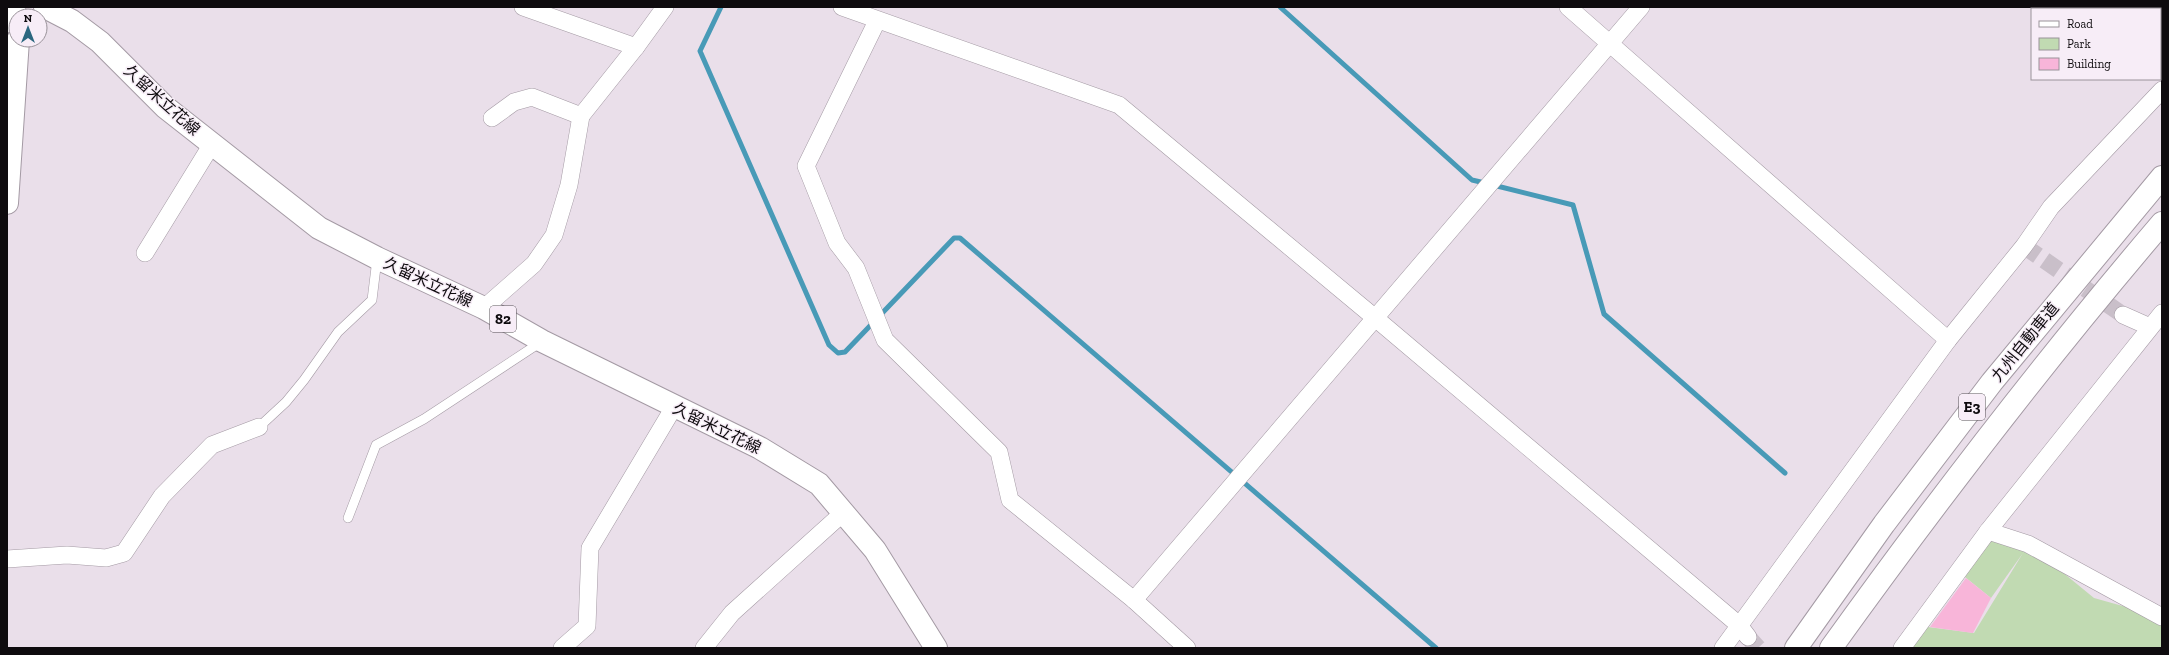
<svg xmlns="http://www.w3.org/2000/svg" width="2169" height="655" font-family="'Zilla Slab','Noto Sans JP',serif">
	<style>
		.green { fill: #c1dab2 }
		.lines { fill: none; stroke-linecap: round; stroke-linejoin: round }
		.stream { stroke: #489ab7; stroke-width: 5 }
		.building { fill: #f8b5d9 }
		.minor-tunnel { stroke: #c9bfc9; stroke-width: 17; stroke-dasharray: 17 8; stroke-linecap: butt }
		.service-casing { stroke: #a49aa4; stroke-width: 10 }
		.minor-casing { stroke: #a49aa4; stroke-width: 18 }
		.primary-casing { stroke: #a49aa4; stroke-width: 24 }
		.trunk-casing { stroke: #a49aa4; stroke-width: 24 }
		.motorway-casing { stroke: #a49aa4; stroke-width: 24 }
		.service { stroke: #fff; stroke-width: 9 }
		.minor { stroke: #fff; stroke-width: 17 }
		.primary { stroke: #fff; stroke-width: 22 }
		.trunk { stroke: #fff; stroke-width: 22 }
		.motorway { stroke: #fff; stroke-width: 22 }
		.labels { text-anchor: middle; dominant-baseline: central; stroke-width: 3; stroke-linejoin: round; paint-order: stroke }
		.shield { fill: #f7edf7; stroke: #544f54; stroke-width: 1 }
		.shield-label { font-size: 15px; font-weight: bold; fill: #0e0b0e }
		.street-label { font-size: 16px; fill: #0e0b0e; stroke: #f7edf7 }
	</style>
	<rect width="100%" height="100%" fill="#eadfea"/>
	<path class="green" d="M1988,531L2028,544L2094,598L2162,617V648H1906L1928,627L1974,633L2023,553L1991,598L1965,577Z"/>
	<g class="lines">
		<g class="stream">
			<path d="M721,7L700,51L829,345L838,353L845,352L954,238H960L1436,648"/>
			<path d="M1280,7L1472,180L1485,183"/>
			<path d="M1493,185L1573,205L1604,314L1785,473"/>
		</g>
	</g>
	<path class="building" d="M1966,578L1991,598L1973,633L1930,627Z"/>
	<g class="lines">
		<g class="minor-tunnel">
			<path d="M2024,246L2123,315"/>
			<path d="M1748,637L1758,648"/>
		</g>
		<defs>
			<g id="service">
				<path d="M259,427L286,402L304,380L338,332L372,300L377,259"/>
				<path d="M348,518L376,445L424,419L541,342"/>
			</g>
			<g id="minor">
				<path d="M523,7L636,47"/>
				<path d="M842,7L1119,105L1374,317L1739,625L1748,637"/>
				<path d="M1568,7L1948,340"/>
				<path d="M2142,7L2144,9"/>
				<path d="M877,21L806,166L837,243L856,268L885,340L999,452L1010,500L1134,600L1187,648"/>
				<path d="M2160,23L2162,25"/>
				<path d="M492,118L514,102L532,97L581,116"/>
				<path d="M145,253L212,144"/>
				<path d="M484,308L534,264L554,235L569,185L581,116L636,47L665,7"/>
				<path d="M2123,315L2150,327"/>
				<path d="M1988,531L2028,544L2162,617"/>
				<path d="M7,559L67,555L106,558L124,553L162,496L212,445L259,427"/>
				<path d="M1134,600L1641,7"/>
				<path d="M562,648L587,626L590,548L674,407"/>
				<path d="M704,648L732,613L843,513"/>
				<path d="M1723,648L1948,340L2024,246L2051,207L2162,90"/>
				<path d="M1902,648L1988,531L2162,313"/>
			</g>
			<path id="primary" d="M45,7L72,21L100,42L165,107L319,228L377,258L484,308L542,341L760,448L819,484L875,550L936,648"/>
			<g id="trunk">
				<path d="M14,7L16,24"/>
				<path d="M7,203L18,40"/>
			</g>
			<g id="motorway">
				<path d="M1796,648L1884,524L1992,382L2162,177"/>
				<path d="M1831,648C1936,502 2045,360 2162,223"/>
			</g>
		</defs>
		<use href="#service" class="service-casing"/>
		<use href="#minor" class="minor-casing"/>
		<use href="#primary" class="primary-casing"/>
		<use href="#trunk" class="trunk-casing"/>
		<use href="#motorway" class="motorway-casing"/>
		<use href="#service" class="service"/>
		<use href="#minor" class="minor"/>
		<use href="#primary" class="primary"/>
		<use href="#trunk" class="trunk"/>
		<use href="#motorway" class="motorway"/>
	</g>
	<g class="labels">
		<g class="shield">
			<rect x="490" y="306" width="26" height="26" rx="3"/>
			<rect x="1959" y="394" width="26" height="26" rx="3"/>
		</g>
		<g class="shield-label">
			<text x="503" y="319">82</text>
			<text x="1972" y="407">E3</text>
		</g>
		<g class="street-label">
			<text transform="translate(162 100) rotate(42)">久留米立花線</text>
			<text transform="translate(428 282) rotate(25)">久留米立花線</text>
			<text transform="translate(2025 342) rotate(-51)">九州自動車道</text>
			<text transform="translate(717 428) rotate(26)">久留米立花線</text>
		</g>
	</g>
	<rect width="2169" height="655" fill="none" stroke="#0e0b0e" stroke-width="16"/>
	<rect x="2031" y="8" width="130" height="72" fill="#f7edf7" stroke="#9a939a"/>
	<rect x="2039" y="21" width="20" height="6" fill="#ffffff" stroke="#9a939a"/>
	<text x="2067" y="28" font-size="12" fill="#0e0b0e">Road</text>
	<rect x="2039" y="38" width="20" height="12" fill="#c1dab2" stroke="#9a939a"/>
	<text x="2067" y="48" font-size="12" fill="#0e0b0e">Park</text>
	<rect x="2039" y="58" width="20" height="12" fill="#f8b5d9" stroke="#9a939a"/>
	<text x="2067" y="68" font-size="12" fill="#0e0b0e">Building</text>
	<g transform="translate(28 28)"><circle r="19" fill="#f7edf7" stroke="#9a939a"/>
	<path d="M0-3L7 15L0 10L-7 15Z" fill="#2b677f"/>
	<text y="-6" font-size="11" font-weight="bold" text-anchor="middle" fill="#0e0b0e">N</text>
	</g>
</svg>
